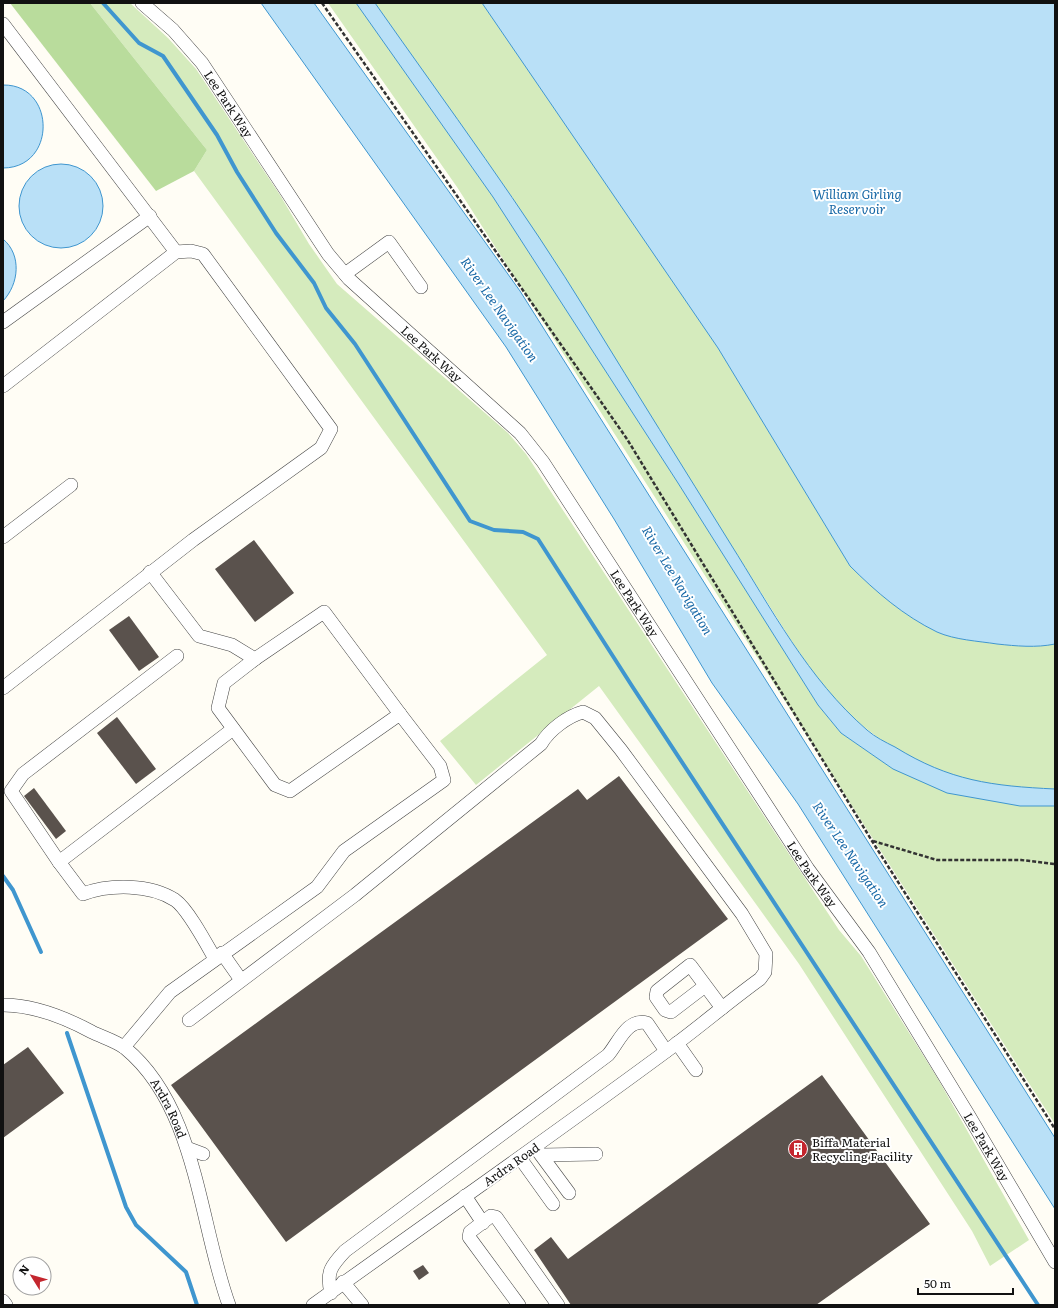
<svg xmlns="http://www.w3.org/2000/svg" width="1058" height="1308" font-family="Literata,serif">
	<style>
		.green { fill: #d5ebbd }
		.forest { fill: #b9dc9c }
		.water { fill: #b9e0f7; stroke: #3f96cf }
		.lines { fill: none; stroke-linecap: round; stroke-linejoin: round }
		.stream { stroke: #3f96cf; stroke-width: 4 }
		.building { fill: #5a524d }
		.minor-casing { stroke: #444; stroke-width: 14 }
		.path { stroke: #333; stroke-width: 2.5; stroke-dasharray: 4 2; stroke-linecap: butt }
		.minor { stroke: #fff; stroke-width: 13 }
		.labels { text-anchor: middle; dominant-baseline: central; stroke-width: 4; stroke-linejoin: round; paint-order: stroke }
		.street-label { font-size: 12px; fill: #111; stroke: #fff }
		.poi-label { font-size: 12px; fill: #111; stroke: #fff; text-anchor: start }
		.water-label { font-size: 13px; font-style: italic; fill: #1768a6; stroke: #fff }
	</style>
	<rect width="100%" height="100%" fill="#fffdf5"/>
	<g class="green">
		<path d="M90,3H130L168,38L196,69L280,195L309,244L337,284L508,433L526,454L839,930L861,956L938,1079L1029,1240L990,1266L972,1231L799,964L599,686L476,785L440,741L547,655L194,171L207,150Z"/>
		<path d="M328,3H356L493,197L678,483L818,705L841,733L893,769L1050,806H1055V1124L457,187Z"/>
		<path d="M375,3H482L718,348L850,566C876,592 904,616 937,632C955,640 978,641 997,644C1016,646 1036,648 1055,644V789C1039,788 1022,788 1006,786C940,780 879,747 834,699C817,680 803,657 789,637L512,197Z"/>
	</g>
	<path class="forest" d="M10,3H90L207,150L194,171L156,191Z"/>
	<g class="water">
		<path d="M261,3H314L520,291L1055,1138V1209L798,804L712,683L614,519L506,347Z"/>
		<path d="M356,3H375C448,107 524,209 590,317C636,392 683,467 730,543C771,608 808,679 867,730C875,737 885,742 895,747C950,781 992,786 1055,789V806H1020L947,793L893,769L841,733L818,705L678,483L493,197Z"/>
		<path d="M482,3H1055V644C1036,648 1016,646 997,644C978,641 955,640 937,632C904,616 876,592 850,566L718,348Z"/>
		<path d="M3,85C56,84 57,168 3,168Z"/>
		<circle cx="61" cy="206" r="42"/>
		<path d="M3,239C22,255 19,284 3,301Z"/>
	</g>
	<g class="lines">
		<g class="stream">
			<path d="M103,3L139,43L163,56L217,135L237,172L276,233L314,283L326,308L355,344L470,521L494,530L523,532L538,539L632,686L1038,1305"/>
			<path d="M3,876L13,890L41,952"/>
			<path d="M67,1033L126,1207L136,1225L186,1272L197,1305"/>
		</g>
	</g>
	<g class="building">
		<path d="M254,540L294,593L255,622L215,569Z"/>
		<path d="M129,616L159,657L139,671L109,630Z"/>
		<path d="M117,717L156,769L136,784L97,733Z"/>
		<path d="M619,776L728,919L286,1242L171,1085L578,789L587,800Z"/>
		<path d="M34,788L66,831L56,839L24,796Z"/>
		<path d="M28,1047L64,1093L3,1138V1065Z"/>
		<path d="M822,1075L930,1224L816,1305H571L534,1250L551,1237L568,1259Z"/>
		<path d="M423,1265L429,1273L419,1280L413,1271Z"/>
	</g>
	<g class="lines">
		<defs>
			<g id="minor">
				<path id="s1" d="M142,3L173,30L202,63L328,254L349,279L520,433L543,462L808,869L869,952L969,1116L1055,1262"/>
				<path d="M3,24L176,252"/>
				<path d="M345,274L389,242L421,287"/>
				<path d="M3,322L150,216"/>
				<path d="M3,386L176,252L191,251L203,254L331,429L321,448L193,540L3,688"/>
				<path d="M3,537L71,485"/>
				<path d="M177,656L23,774L11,791L59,862L233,729"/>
				<path d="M255,659L324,612L400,714"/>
				<path d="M59,862L83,894C110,884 150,884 175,900C188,909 207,945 215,959"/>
				<path d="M222,953L241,980"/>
				<path d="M705,986L671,1012L665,1010L656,997L657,991L690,965L722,1008"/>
				<path id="s2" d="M3,1005C33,1005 66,1018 92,1032C102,1037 116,1041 125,1048C197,1107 199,1223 229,1305"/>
				<path d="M189,1020L355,895L541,744C549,730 568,716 583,712L595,718L621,750L742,914L766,954L765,972L760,979C731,1000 704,1023 676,1044C556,1133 434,1218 313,1305"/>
				<path d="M677,1043L696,1070"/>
				<path d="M124,1047L170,992L317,887L344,851L444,780L440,766L400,714L290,791L275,785L218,708L224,683L255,659L232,645L199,636L150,572"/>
				<path d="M535,1147L569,1193"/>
				<path d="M187,1148L203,1154"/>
				<path d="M542,1155L596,1154"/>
				<path d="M520,1158L553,1204"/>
				<path d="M465,1196L483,1223"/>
				<path d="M343,1282L362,1305"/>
				<path d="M331,1293C326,1272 331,1266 345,1251L608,1055C619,1042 627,1018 647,1023L666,1051"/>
				<path d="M3,1301L6,1305"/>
				<path d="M519,1305L469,1237L470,1232L491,1216L496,1217L558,1305"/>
			</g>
		</defs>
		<use href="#minor" class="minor-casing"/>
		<g class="path">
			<path d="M322,3L627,439L872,841L1055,1129"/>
			<path d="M873,841L937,860H1021L1055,864"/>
		</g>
		<use href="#minor" class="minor"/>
	</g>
	<defs>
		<symbol id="building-disc" viewBox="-11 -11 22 22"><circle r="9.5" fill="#c4262e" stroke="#fff"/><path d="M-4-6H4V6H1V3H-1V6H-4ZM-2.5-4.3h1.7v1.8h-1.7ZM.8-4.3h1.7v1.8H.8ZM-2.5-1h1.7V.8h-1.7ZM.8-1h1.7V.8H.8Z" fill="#fff"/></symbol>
	</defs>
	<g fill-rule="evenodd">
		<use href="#building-disc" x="787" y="1138" width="22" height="22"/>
	</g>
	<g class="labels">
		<g class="street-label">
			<text stroke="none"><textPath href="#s1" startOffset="134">Lee Park Way</textPath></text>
			<text stroke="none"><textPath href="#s1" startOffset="458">Lee Park Way</textPath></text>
			<text stroke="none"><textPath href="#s1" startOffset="782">Lee Park Way</textPath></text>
			<text stroke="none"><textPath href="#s1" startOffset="1106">Lee Park Way</textPath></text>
			<text stroke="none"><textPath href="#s2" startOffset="206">Ardra Road</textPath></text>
			<text stroke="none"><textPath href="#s1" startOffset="1430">Lee Park Way</textPath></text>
			<text transform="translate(511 1164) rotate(-35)">Ardra Road</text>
		</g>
		<g class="poi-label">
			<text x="812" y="1142">Biffa Material<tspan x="812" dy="14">Recycling Facility</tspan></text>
		</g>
		<g class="water-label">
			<text x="857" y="193">William Girling<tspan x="857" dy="15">Reservoir</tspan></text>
			<text transform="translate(500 309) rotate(55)">River Lee Navigation</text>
			<text transform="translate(678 580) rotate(59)">River Lee Navigation</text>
			<text transform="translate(851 854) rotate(56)">River Lee Navigation</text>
		</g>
	</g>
	<rect width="1058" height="1308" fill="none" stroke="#111111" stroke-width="8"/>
	<g transform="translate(32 1276) rotate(307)"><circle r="19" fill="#ffffff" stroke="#a0a0a0"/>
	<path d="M0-3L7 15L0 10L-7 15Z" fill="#c4262e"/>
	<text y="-6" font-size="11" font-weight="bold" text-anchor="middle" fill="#111111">N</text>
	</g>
	<path d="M918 1288v6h95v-6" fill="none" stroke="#111111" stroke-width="2"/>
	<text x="924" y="1288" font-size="12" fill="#111111" stroke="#ffffff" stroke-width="3" paint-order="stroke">50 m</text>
</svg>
